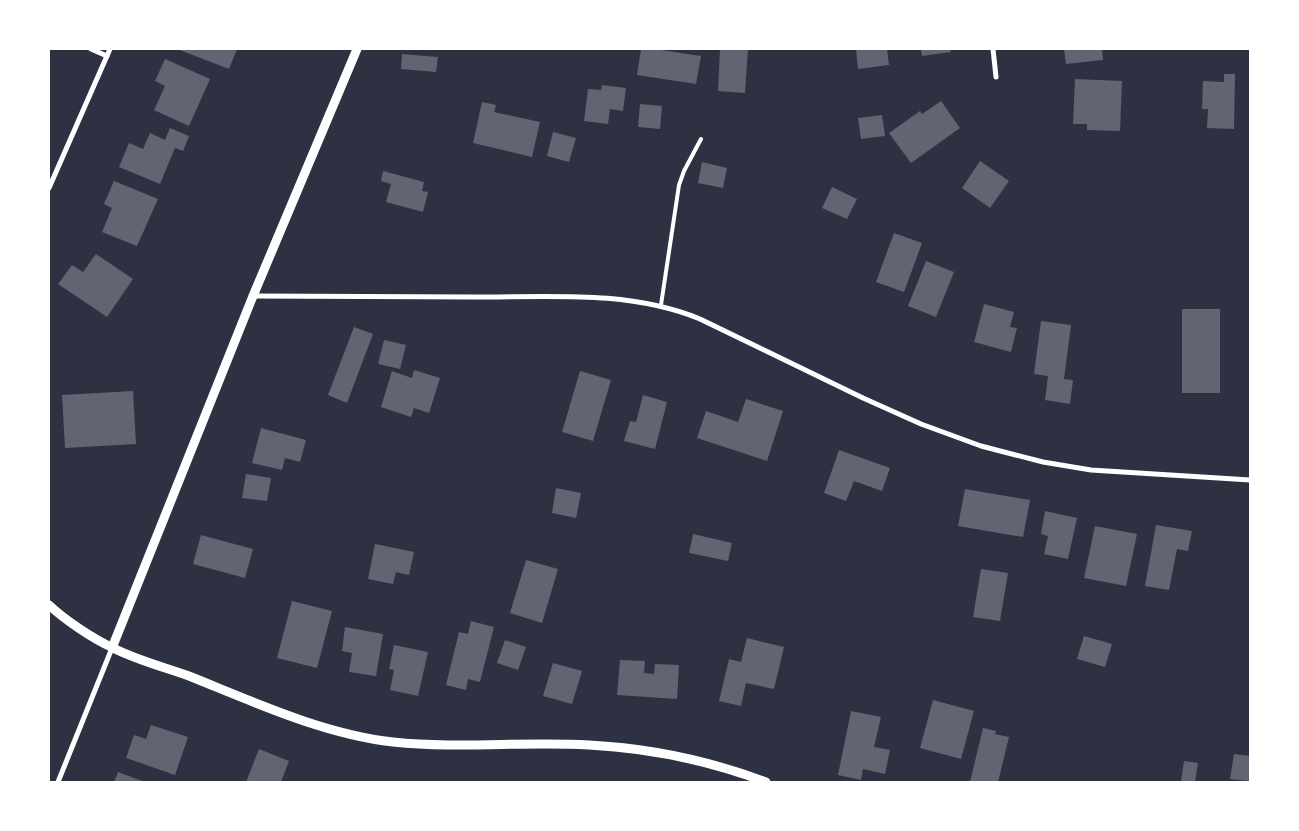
<svg xmlns="http://www.w3.org/2000/svg" width="1299" height="831" font-family="'Noto Sans',sans-serif">
	<style>
		.building { fill: #626471 }
		.lines { fill: none; stroke-linecap: round; stroke-linejoin: round }
		.service { stroke: #fff; stroke-width: 4 }
		.minor { stroke: #fff; stroke-width: 5 }
		.tertiary { stroke: #fff; stroke-width: 9 }
	</style>
	<rect width="100%" height="100%" fill="#2d3142"/>
	<g class="building">
		<path d="M177,49H237L229,69Z"/>
		<path d="M641,49H654L701,56L696,84L637,75Z"/>
		<path d="M720,49H748L745,93L718,91Z"/>
		<path d="M856,49H887L889,65L858,69Z"/>
		<path d="M921,49H950L951,52L922,56Z"/>
		<path d="M1064,49H1102L1103,60L1066,64Z"/>
		<path d="M402,54L438,57L436,72L401,69Z"/>
		<path d="M165,59L210,79L189,126L154,110L165,86L155,81Z"/>
		<path d="M1224,74H1235L1234,129L1207,128L1208,109H1202L1203,81L1224,82Z"/>
		<path d="M1075,79L1122,81L1120,131L1087,130V124H1073Z"/>
		<path d="M602,85L626,88L623,111L610,109L608,124L584,121L588,89L601,90Z"/>
		<path d="M941,101L960,128L911,163L889,133L920,111L922,114Z"/>
		<path d="M482,102L496,105L494,112L540,122L532,157L473,143Z"/>
		<path d="M640,104L662,106L660,129L638,127Z"/>
		<path d="M882,115L885,136L861,139L858,118Z"/>
		<path d="M170,128L189,136L183,151L175,148L160,184L119,167L129,143L143,149L150,133L165,140Z"/>
		<path d="M553,132L576,138L569,162L547,156Z"/>
		<path d="M980,161L1009,181L990,208L962,188Z"/>
		<path d="M702,162L727,168L723,188L698,183Z"/>
		<path d="M383,171L424,182L422,191L428,192L423,212L386,202L391,184L381,181Z"/>
		<path d="M114,181L158,199L137,246L102,232L112,208L104,204Z"/>
		<path d="M832,187L857,199L847,219L822,208Z"/>
		<path d="M894,233L922,243L904,292L876,282Z"/>
		<path d="M96,254L133,279L107,317L58,284L72,265L83,272Z"/>
		<path d="M926,261L954,272L936,317L908,306Z"/>
		<path d="M984,304L1014,312L1010,327L1017,328L1011,352L974,342Z"/>
		<rect x="1182" y="309" width="38" height="84"/>
		<path d="M1041,321L1071,325L1064,379L1073,380L1070,404L1045,400L1048,376L1034,374Z"/>
		<path d="M354,327L373,334L347,403L328,395Z"/>
		<path d="M384,340L406,345L400,369L378,364Z"/>
		<path d="M414,370L440,378L429,413L414,408L411,417L381,407L392,371L412,378Z"/>
		<path d="M580,371L611,380L593,441L562,432Z"/>
		<path d="M133,391L136,444L65,448L62,395Z"/>
		<path d="M643,395L667,402L655,449L624,441L630,421L636,422Z"/>
		<path d="M746,399L783,411L767,461L697,438L706,411L738,422Z"/>
		<path d="M261,428L306,440L300,462L285,458L282,470L252,463Z"/>
		<path d="M839,450L890,468L882,491L854,481L846,501L824,493Z"/>
		<path d="M246,474L271,478L267,501L242,498Z"/>
		<path d="M556,488L581,493L576,518L552,513Z"/>
		<path d="M965,489L1030,500L1023,537L958,526Z"/>
		<path d="M1045,511L1077,518L1068,559L1044,554L1048,536L1041,534Z"/>
		<path d="M1156,525L1192,531L1188,551L1177,549L1169,590L1145,586Z"/>
		<path d="M1095,526L1137,534L1126,586L1084,578Z"/>
		<path d="M693,534L732,543L728,561L689,553Z"/>
		<path d="M201,535L253,549L245,578L193,564Z"/>
		<path d="M375,544L414,552L409,575L396,572L393,584L368,579Z"/>
		<path d="M526,560L558,569L542,623L510,613Z"/>
		<path d="M981,569L1008,573L1000,621L973,617Z"/>
		<path d="M292,601L332,611L317,668L277,658Z"/>
		<path d="M471,621L494,627L480,682L468,679L466,690L446,685L459,632L468,634Z"/>
		<path d="M345,627L383,634L376,676L349,672L352,653L342,651Z"/>
		<path d="M1084,636L1112,644L1105,667L1077,659Z"/>
		<path d="M747,638L784,647L774,689L746,683L741,706L719,701L729,659L741,662Z"/>
		<path d="M505,640L526,647L518,670L497,663Z"/>
		<path d="M394,645L428,652L418,696L390,690L394,670L389,669Z"/>
		<path d="M620,660L645,661L644,673L654,674L655,664L679,665L677,699L617,695Z"/>
		<path d="M553,663L582,671L572,704L543,696Z"/>
		<path d="M933,700L974,711L961,759L920,748Z"/>
		<path d="M851,711L881,717L874,747L890,750L885,774L863,769L861,780L838,775Z"/>
		<path d="M151,725L188,737L175,775L126,758L134,735L146,739Z"/>
		<path d="M983,728L996,731L995,734L1009,737L998,782H970Z"/>
		<path d="M259,749L289,761L281,782H246Z"/>
		<path d="M1234,754L1250,756V781L1230,779Z"/>
		<path d="M1184,761L1198,763L1195,782H1181Z"/>
		<path d="M118,772L145,782H114Z"/>
	</g>
	<g class="lines">
		<path class="service" d="M661,305L679,185L684,171L701,139"/>
		<g class="minor">
			<path d="M91,49L107,56"/>
			<path d="M993,49L996,77"/>
			<path d="M49,188L110,49"/>
			<path d="M253,296C327,297 401,297 474,297C550,297 629,290 700,319L863,398L921,424L981,446L1043,462L1091,470L1250,480"/>
			<path d="M58,782L112,648"/>
		</g>
		<g class="tertiary">
			<path d="M49,605C65,620 92,638 111,647C136,660 164,667 189,676C254,702 323,734 393,742C459,749 524,741 589,745C649,748 710,761 766,782"/>
			<path d="M112,648L253,296L357,49"/>
		</g>
	</g>
	<rect width="1299" height="831" fill="none" stroke="#ffffff" stroke-width="100"/>
</svg>
